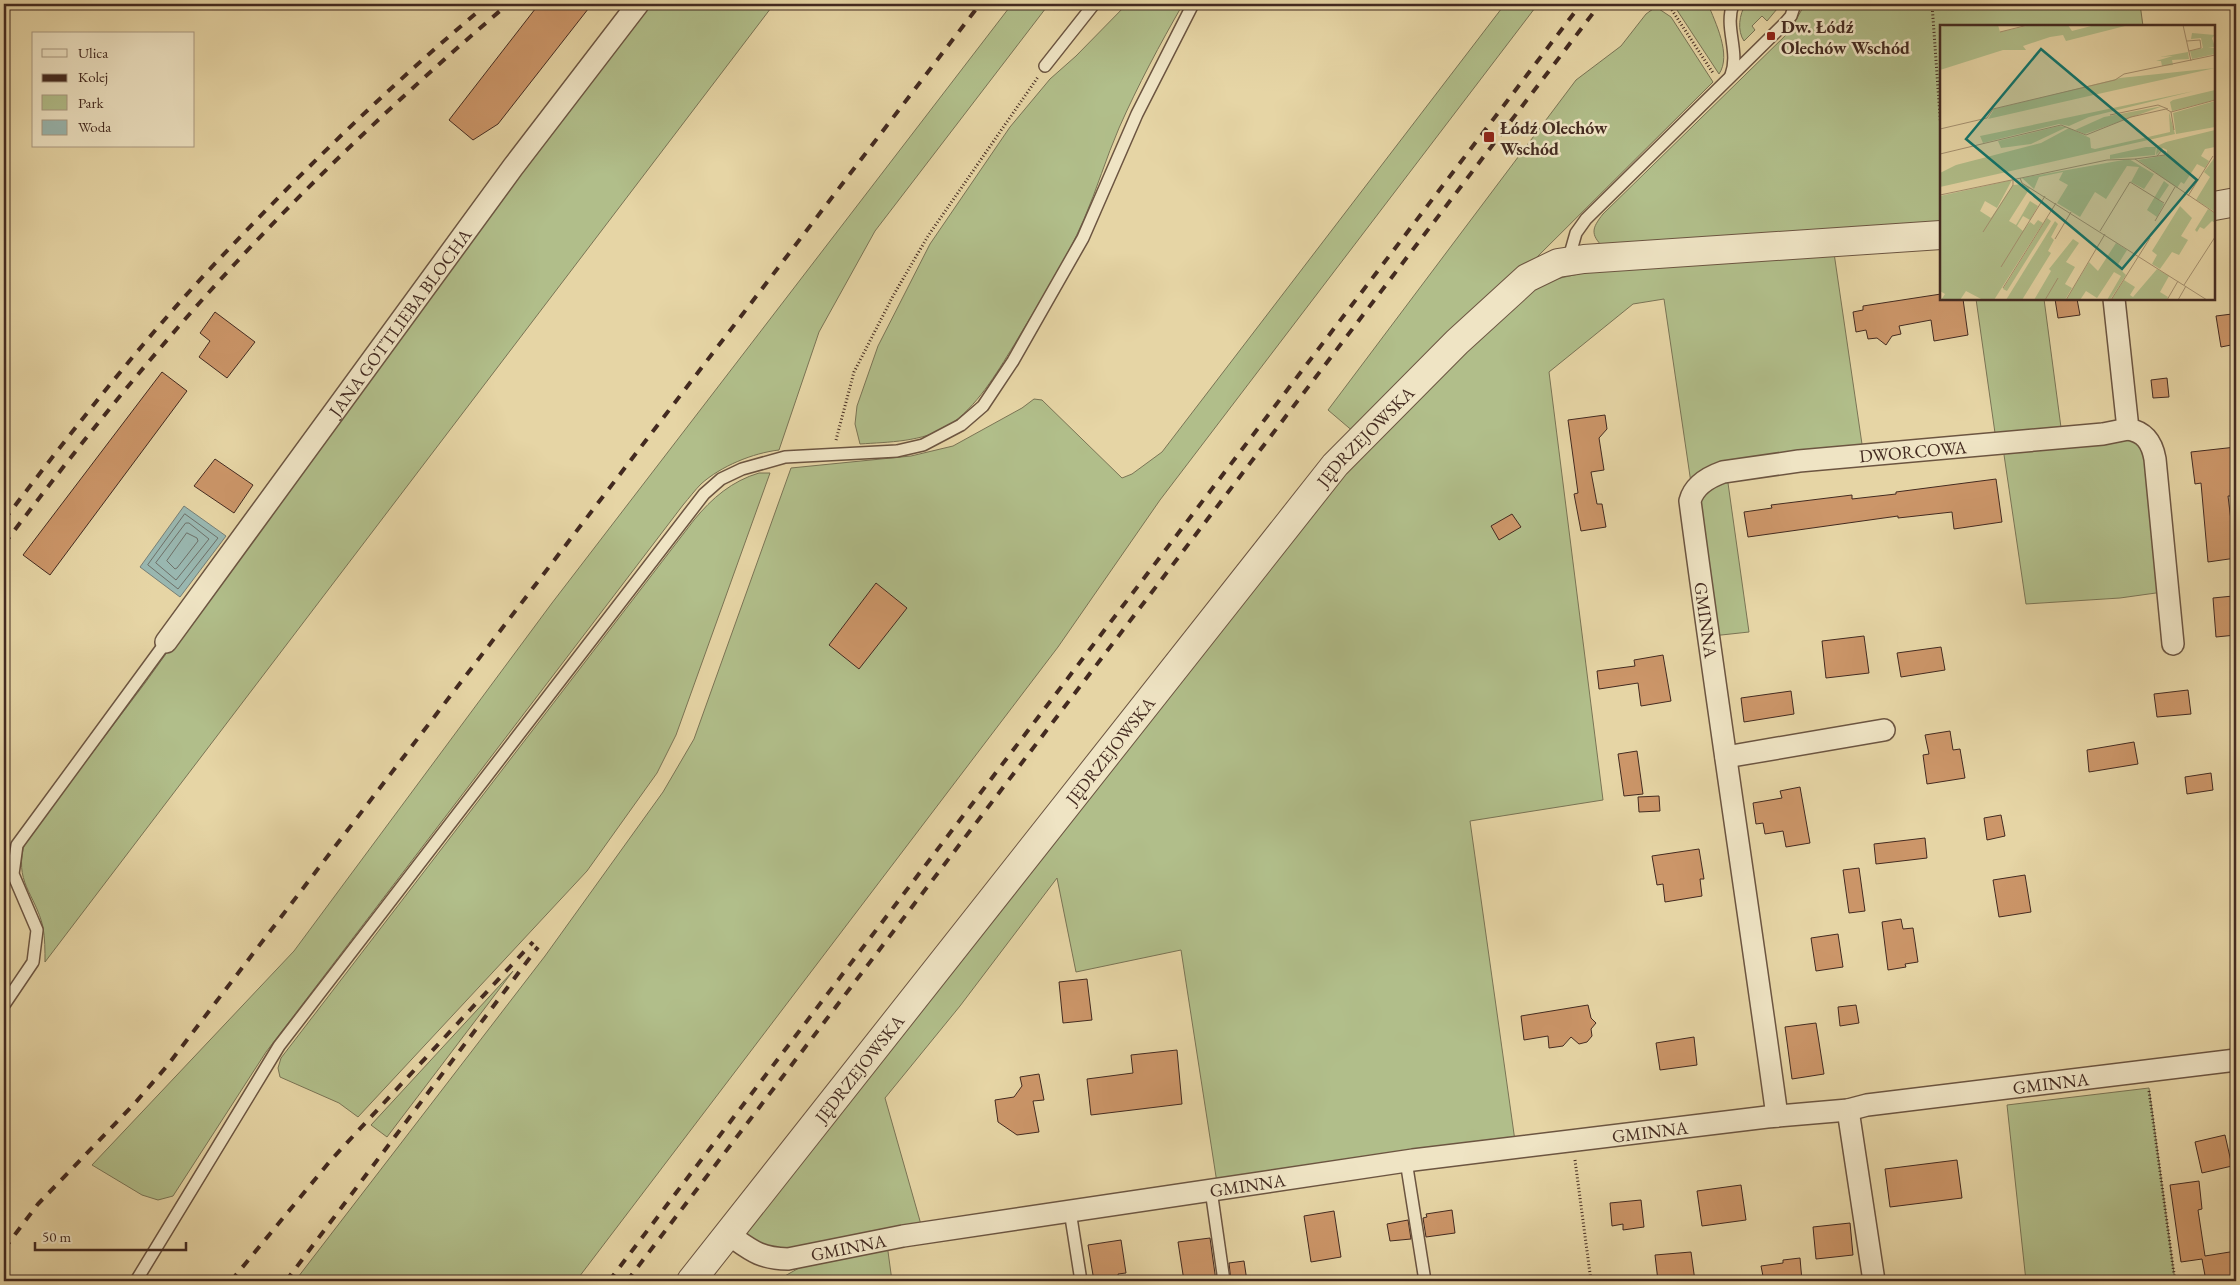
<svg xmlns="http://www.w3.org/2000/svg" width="2240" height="1285" font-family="'EB Garamond',serif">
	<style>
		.green { fill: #b1be8a; stroke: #7a7455 }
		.water { fill: #99b7b0; stroke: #777f76 }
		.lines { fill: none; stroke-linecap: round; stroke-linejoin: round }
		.shore { stroke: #6e7068; stroke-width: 1 }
		.building { fill: #cc9669; stroke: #432a20 }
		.service-casing { stroke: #6c5541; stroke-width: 14 }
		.minor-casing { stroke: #6c5541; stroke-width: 24 }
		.tertiary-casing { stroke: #6c5541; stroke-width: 30 }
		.path { stroke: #432a20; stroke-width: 3; stroke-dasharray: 1 2.5; stroke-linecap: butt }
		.service { stroke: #efe4c4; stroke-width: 11 }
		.minor { stroke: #efe4c4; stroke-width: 21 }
		.tertiary { stroke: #efe4c4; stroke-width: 28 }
		.rail { stroke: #432a20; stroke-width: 4; stroke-dasharray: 9 9; stroke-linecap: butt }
		.poi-dot { fill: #8f2418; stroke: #efe4c4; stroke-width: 2 }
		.labels { text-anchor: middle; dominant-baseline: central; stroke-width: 5; stroke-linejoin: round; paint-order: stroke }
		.poi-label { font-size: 18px; font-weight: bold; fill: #432a20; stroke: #efe4c4; text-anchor: start }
		.street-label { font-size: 18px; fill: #432a20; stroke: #efe4c4 }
		.inset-road { fill: none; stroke: #a59170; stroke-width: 1 }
		.view { fill: #0f766e; fill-opacity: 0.15; stroke: #0f766e; stroke-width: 2.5 }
		.inset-edge { fill: none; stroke: #432a20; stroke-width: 2.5 }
	</style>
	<rect width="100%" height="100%" fill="#e6d5a5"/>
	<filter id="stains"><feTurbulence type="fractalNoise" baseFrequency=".004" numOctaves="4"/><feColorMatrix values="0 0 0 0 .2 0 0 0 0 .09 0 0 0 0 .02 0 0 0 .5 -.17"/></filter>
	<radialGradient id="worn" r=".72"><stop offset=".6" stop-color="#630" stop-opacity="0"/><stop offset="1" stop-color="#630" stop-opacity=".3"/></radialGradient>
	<g class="green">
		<path d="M643,4H774L45,962C45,951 45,938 43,927C35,893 13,882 25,842L145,683L278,498Z"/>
		<path d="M1012,4H1049L875,231L819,332L779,450C753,453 721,466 701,484C695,490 689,498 683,505L266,1052L173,1196L158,1200L142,1195L92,1165L294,951L552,603Z"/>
		<path d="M1127,4H1183C1160,44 1138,85 1119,128C1106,158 1097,189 1084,219C1065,263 1038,304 1014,345C996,374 977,407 948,426C923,442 888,442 860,444L855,424L857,406L878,346L930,244L1010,127L1050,79L1076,56Z"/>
		<path d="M1505,4H1538L1160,500L1058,647L576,1281H295L545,956L663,792L694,739L791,468L911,456L953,446L1022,408L1034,399L1042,400L1122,478L1132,474L1162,452Z"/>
		<path d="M1673,4H1708C1715,22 1732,55 1719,74Z"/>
		<path d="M1746,4H1774L1777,9L1767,21L1762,16L1752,26L1755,30L1744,41C1737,31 1739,14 1746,4Z"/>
		<path d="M1805,4H2140L2143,26H1941V227L1603,247C1590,234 1592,228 1603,214L1789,32Z"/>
		<path d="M1653,9H1659L1671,17L1713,82L1529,265L1355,433L1328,410L1576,80L1621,46L1646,14Z"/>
		<path d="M1834,253L1863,451L1691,483L1664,299L1633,304L1549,372L1603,800L1470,821L1515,1141L1217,1183L1181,950L1076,972L1057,878L960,1006L885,1098L922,1228L808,1250H763L745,1234L1338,477L1526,292L1556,279L1583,273Z"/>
		<path d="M1976,299H2044L2062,435L1996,440Z"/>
		<path d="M2134,437L2145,446L2163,592L2120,598L2026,604L2003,448Z"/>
		<path d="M759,473H770L676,735L657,773L587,871L358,1117L339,1103L280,1077L278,1068L281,1058L694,520C712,498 732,481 759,473Z"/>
		<path d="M1727,476L1749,632L1712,636L1698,501L1703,491Z"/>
		<path d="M513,971L387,1137L371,1125Z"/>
		<path d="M2149,1088L2175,1281H2026L2007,1105Z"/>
		<path d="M887,1244L892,1281H776L799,1268Z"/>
	</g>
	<path class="water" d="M184,506L226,536L180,597L140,567Z"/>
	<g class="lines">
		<g class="shore">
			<path d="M185,514L218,538L178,589L148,565Z"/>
			<path d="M186,523H189L209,539L176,580L156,563Z"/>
			<path d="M187,533L197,538L198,541L177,568L175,569L167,561Z"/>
		</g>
	</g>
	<g class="building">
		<path d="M539,4H592L498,124L473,140L449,120Z"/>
		<path d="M1941,294V299H1963L1968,335L1934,341L1931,320L1899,326L1901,334L1892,336L1886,345L1877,338L1868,339L1866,330L1856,332L1853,312L1863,310V306Z"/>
		<path d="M2055,299H2077L2080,315L2058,318Z"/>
		<path d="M215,312L255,342L227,378L199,357L210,341L200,333Z"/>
		<path d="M2232,314L2236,315V344L2221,347L2216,316Z"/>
		<path d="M162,372L187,391L50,575L23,555Z"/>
		<path d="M2167,378L2169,397L2153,398L2151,380Z"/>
		<path d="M1605,415L1607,429L1599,438L1604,470L1591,472L1597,504H1602L1606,527L1581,531L1574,494L1578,493L1568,420Z"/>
		<path d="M2236,447V496H2228L2232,529H2236V558L2208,562L2201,483L2195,484L2191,452Z"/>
		<path d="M215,459L253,485L234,513L194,486Z"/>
		<path d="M1996,479L2002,522L1954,529L1952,512L1898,518V516L1748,537L1744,512L1772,508L1771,505L1852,495V499L1896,494V492Z"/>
		<path d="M1512,514L1521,527L1499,540L1491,526Z"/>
		<path d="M876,583L907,608L859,669L829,645Z"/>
		<path d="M2233,596L2234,607H2236V635L2216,637L2213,598Z"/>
		<path d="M1864,636L1869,673L1826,678L1822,641Z"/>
		<path d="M1941,647L1945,670L1901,677L1897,653Z"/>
		<path d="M1663,655L1671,701L1641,706L1638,683L1599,689L1597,671L1635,666L1634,660Z"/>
		<path d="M2188,690L2191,714L2157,717L2154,694Z"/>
		<path d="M1791,691L1794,714L1744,722L1741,698Z"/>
		<path d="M1950,731L1953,750L1960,749L1965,778L1927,784L1923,755L1929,754L1925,735Z"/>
		<path d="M2134,742L2138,764L2089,772L2087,750Z"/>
		<path d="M1637,751L1643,794L1624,796L1618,754Z"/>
		<path d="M2211,773L2213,790L2187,794L2185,777Z"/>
		<path d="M1800,787L1810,843L1786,847L1783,831L1765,834L1763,823L1756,824L1753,803L1782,798L1780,791Z"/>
		<path d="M1659,796L1660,811L1639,812L1638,797Z"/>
		<path d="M2001,815L2005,836L1987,840L1984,818Z"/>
		<path d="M1925,838L1927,858L1876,864L1874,844Z"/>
		<path d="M1699,849L1704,879H1700L1702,896L1665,902L1663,884L1657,885L1652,856Z"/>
		<path d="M1859,868L1865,911L1849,913L1843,870Z"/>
		<path d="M2025,875L2031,912L1999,917L1993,880Z"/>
		<path d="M1901,919L1903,929L1913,928L1918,962L1905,964L1906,967L1888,970L1882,922Z"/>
		<path d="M1838,934L1843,967L1816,971L1811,938Z"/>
		<path d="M1087,979L1092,1020L1063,1023L1059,982Z"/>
		<path d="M1588,1005L1591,1018L1596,1023L1591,1029L1592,1036L1587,1042L1579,1044L1571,1037L1563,1046L1549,1048L1548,1036L1524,1040L1521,1016Z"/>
		<path d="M1856,1005L1859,1023L1840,1026L1838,1007Z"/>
		<path d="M1816,1023L1824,1074L1792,1079L1785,1027Z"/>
		<path d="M1694,1037L1697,1065L1660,1070L1656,1043Z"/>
		<path d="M1177,1050L1182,1104L1091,1115L1087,1079L1133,1073L1131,1055Z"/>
		<path d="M1039,1074L1044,1100L1033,1101L1039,1132L1017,1135L998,1122L995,1100L1014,1097L1022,1086L1020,1077Z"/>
		<path d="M2225,1135L2232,1166L2202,1173L2195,1142Z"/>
		<path d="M1957,1160L1962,1198L1890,1207L1885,1169Z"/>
		<path d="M2199,1181L2202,1209L2198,1210L2205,1256L2236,1251V1278L2206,1281L2202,1259L2181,1262L2170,1185Z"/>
		<path d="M1741,1185L1746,1220L1702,1226L1697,1191Z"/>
		<path d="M1641,1200L1644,1227L1623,1230V1224L1612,1226L1610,1203Z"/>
		<path d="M1452,1210L1455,1233L1426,1237L1423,1218L1427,1217L1426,1214Z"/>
		<path d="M1334,1211L1341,1257L1311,1262L1304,1216Z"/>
		<path d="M1408,1220L1411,1239L1390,1241L1387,1224Z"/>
		<path d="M1850,1223L1853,1255L1816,1259L1813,1227Z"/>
		<path d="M1210,1238L1216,1281H1184L1178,1242Z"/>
		<path d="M1121,1240L1126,1273L1118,1274L1119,1281H1094L1088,1245Z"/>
		<path d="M1691,1252L1695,1281H1658L1655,1255Z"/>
		<path d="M1800,1258L1802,1281H1764L1761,1266L1783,1263V1260Z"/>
		<path d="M1244,1261L1247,1281H1231L1229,1263Z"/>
	</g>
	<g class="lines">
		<defs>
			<g id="service">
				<path d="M1045,66L1094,4"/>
				<path d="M1731,75C1740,51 1724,28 1733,4"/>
				<path d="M1568,261L1576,233L1586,219L1784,24L1791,16L1795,4"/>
				<path d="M4,1005L33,962L37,930L13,874L17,845L166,642"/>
				<path d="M1406,1161L1425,1281"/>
				<path d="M1211,1190L1224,1281"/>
				<path d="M1070,1211L1081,1281"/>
				<path d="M136,1281L279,1046L704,494L721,479L742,469L785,457L897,451L923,445L961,425L983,406L1013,361L1083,238L1137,114L1193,4"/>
			</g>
			<g id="minor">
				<path d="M2114,299L2128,429C2145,432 2152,442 2155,459L2173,644"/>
				<path id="s1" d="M166,642L513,167L638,4"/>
				<path d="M1726,757L1884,730"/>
				<path d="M1848,1110L1874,1281"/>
				<path id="s2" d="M1777,1116C1749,911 1717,706 1690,501C1694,485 1709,477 1723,472L1799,461L2103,434L2128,429"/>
				<path id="s3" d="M728,1234C751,1250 758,1258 788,1259L903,1236L1413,1160L1767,1117L1848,1110L1867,1105L2236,1060"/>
			</g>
			<g id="tertiary">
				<path d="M2214,206L2236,202"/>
				<path id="s4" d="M691,1281L1335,465L1457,342L1527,278L1558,263L1584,259L1941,235"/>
			</g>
		</defs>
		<use href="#service" class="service-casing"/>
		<use href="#minor" class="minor-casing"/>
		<use href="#tertiary" class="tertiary-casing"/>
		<g class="path">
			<path d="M1668,4L1713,73"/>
			<path d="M1932,4L1941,130"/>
			<path d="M836,440L854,372L893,296L928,236L1038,77"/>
			<path d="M2149,1091L2175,1281"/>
			<path d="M1575,1160L1591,1281"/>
		</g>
		<use href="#service" class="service"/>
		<use href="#minor" class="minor"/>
		<use href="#tertiary" class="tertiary"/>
		<g class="rail">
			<path d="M1053,9L1057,4"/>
			<path d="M4,520C69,435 135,350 208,271C296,177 388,87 487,4"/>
			<path d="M4,544C55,477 107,410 162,346C267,222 385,109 508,4"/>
			<path d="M4,1249L38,1204L135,1103L167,1066L980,4"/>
			<path d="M231,1281L331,1160L533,942"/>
			<path d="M286,1281L538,947"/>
			<path d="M609,1281L1581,4"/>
			<path d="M627,1281L1600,4"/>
		</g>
	</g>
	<g class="poi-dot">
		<rect x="1766" y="31" width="10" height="10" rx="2.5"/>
		<rect x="1483" y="131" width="12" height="12" rx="2.5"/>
	</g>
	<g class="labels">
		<g class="poi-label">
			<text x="1781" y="26">Dw. Łódź<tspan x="1781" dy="21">Olechów Wschód</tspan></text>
			<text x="1500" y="127">Łódź Olechów<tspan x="1500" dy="21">Wschód</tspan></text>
		</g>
		<g class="street-label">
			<text stroke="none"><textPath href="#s1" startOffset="396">JANA GOTTLIEBA BLOCHA</textPath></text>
			<text stroke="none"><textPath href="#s4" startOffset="1081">JĘDRZEJOWSKA</textPath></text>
			<text stroke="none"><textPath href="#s2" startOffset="858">DWORCOWA</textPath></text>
			<text transform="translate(1706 620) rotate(82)">GMINNA</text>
			<text stroke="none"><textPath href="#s4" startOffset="676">JĘDRZEJOWSKA</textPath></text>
			<text stroke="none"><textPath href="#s4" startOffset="271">JĘDRZEJOWSKA</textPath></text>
			<text stroke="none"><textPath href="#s3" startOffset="1342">GMINNA</textPath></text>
			<text stroke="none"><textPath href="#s3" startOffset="938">GMINNA</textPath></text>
			<text stroke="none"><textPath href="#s3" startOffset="532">GMINNA</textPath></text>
			<text stroke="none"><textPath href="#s3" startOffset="128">GMINNA</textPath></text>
		</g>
	</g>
	<g transform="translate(1940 25)">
		<rect width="275" height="275" fill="#e6d5a5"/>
		<path d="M8,0H58L60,7L91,0H128L132,6L155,0H189L126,16L123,10L110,12L83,21L86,25H63L0,45V2ZM252,8L275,10L272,13L275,22L268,23H275V29L252,34L250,26L263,23L261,13L251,14ZM248,27L249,34L232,35L233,40L222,41L221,36H216L233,31L220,32ZM275,43L149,71L48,94L54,84L180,53ZM275,65V75L232,86L230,77L233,75ZM254,66L149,92L129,101L119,99L43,118L40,111ZM275,76V102L236,109L233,88ZM223,81L145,109L135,105L164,92ZM229,87L235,109L0,162V148L16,140L101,118L129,103L150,113L151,123L155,124L230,107ZM119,101L127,102L91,119L61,123L58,116ZM275,105V122L265,124L261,131L269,136L265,143L257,139L244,159L241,157L237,163L198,135L227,130V125L223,123L216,130L217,121L226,117ZM206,122H216L215,130L170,134V130ZM275,132V187L256,175L270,152L264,147ZM189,134L214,149L204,164L191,157L199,142L187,141L166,174L155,167L140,192L117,178L128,160L119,155L123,147L99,152L94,164L82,153ZM72,155L57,183L45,176L40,186L51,193L73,160L83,159L90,163L69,196L76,200L90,176L98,181L90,195L83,191L77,201L83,206L90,197L94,200L98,195L103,198L54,275H43L26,266L20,275H1L5,269L0,266V171ZM224,156L229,160L219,175L224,179L217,192L207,185ZM240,181L252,193L241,211L248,215L239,230L232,227L220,244L212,239L217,230L212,226ZM268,184L275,188V198L272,196L264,204L260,202L257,207L255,205ZM107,193L111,196L67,266L63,264ZM115,196L118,199L111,212L114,215L108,226L111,228L82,275H66ZM133,214L139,218L126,237L135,242L125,259L132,263L125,275H94L111,246L109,244ZM176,218L187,225L177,241L186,250L170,275H167L181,251L174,247L157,273L146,266L140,275H126L149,237L158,246ZM217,244L229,251L220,267L228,272L226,275H171L184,255L195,262L190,270L193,272Z" fill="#b1be8a"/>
		<path class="inset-road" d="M243,0L251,36M60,7L88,0M247,16L260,15L261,23L249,26M231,87L234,105M170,90L218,80L228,84M0,104L47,93L53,84L175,55L184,49L275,30M0,129L121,100L146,110L191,92L226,84L231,87L275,75M195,134L275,188M80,153L82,158L267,275M0,170L167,135L195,134L225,130L226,127L222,125L217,131M248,171L273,131M215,196L235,162M160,206L190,157L224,178M43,207L73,160V154M115,214L131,187M61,242L105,171M244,260L275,212M63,263L116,178M105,275L118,253M126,275L165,209M171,275L210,213M227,275L238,256M238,275L246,261"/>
		<path class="view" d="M101,24L257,155L182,244L26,114Z"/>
		<rect width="275" height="275" class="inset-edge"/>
	</g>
	<rect width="2240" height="1285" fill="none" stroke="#e6d5a5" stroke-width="20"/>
	<rect x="5" y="5" width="2230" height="1275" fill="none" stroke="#432a20" stroke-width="2.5"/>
	<rect x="10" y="10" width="2220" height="1265" fill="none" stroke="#432a20"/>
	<rect x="32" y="32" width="162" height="115" fill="#efe4c4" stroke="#aa9a82"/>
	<rect x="42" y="49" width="25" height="8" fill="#efe4c4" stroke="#aa9a82"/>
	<text x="78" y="58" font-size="15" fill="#432a20">Ulica</text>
	<rect x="42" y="74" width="25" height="8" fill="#432a20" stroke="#aa9a82"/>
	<text x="78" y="82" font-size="15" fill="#432a20">Kolej</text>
	<rect x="42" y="95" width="25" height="15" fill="#b1be8a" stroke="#aa9a82"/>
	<text x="78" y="108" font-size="15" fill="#432a20">Park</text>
	<rect x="42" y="120" width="25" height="15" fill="#99b7b0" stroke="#aa9a82"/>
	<text x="78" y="132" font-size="15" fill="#432a20">Woda</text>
	<path d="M35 1242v8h151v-8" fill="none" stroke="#432a20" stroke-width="2.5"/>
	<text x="42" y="1242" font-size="15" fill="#432a20" stroke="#efe4c4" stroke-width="4" paint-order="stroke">50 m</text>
	<rect width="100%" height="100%" filter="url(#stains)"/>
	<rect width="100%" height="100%" fill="url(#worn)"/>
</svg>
